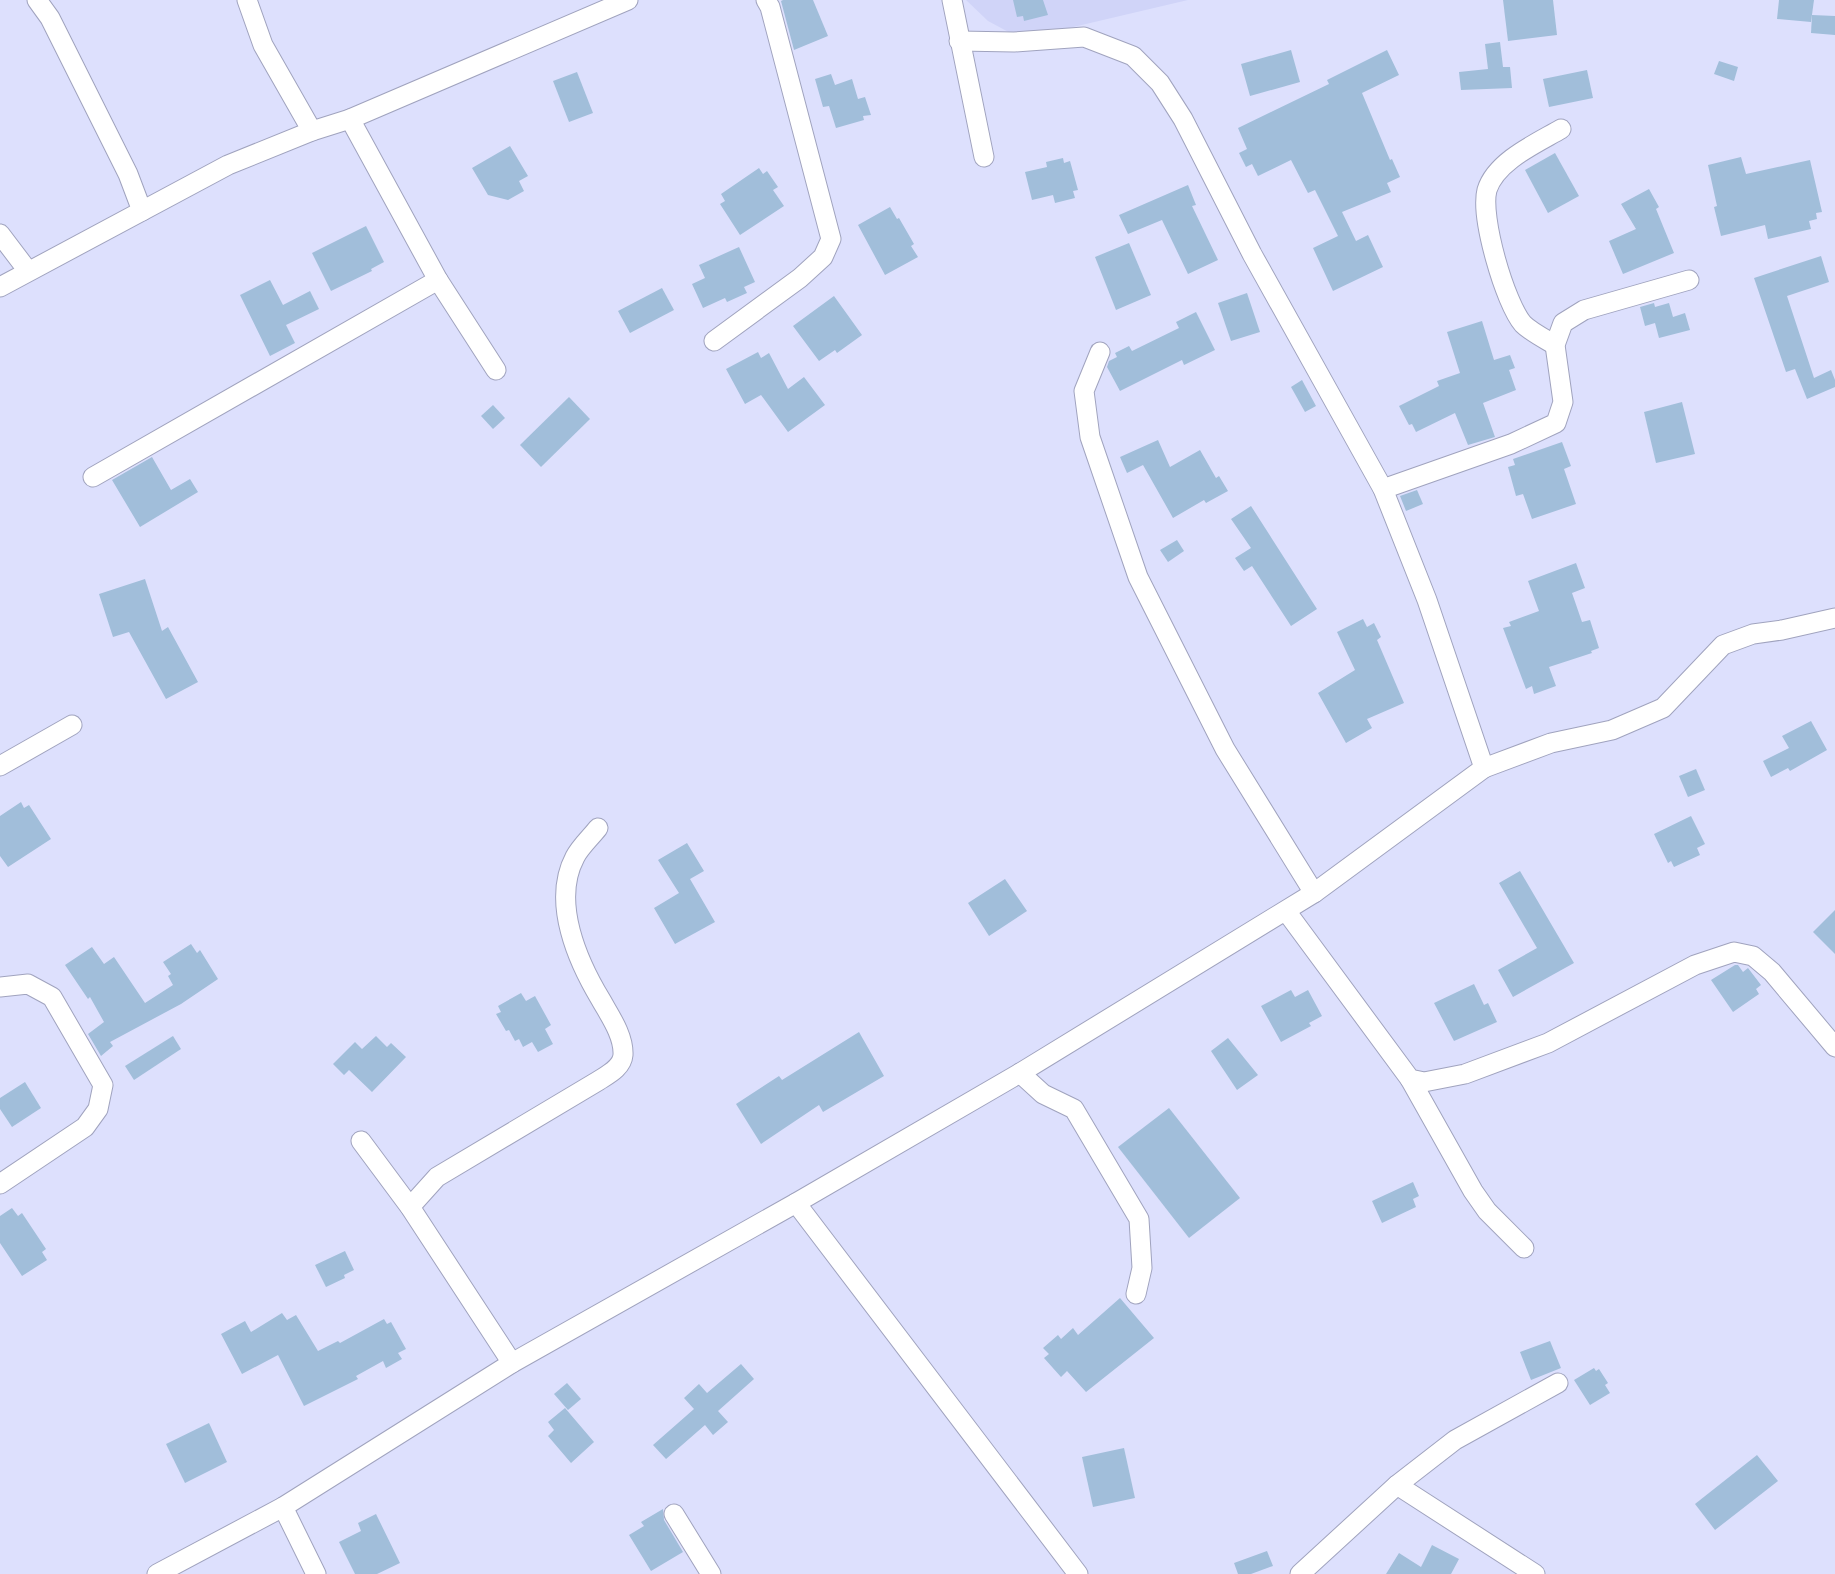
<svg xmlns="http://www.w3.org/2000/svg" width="1835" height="1574" font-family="Karla,sans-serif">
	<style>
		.built { fill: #d0d4f8 }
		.building { fill: #a1beda }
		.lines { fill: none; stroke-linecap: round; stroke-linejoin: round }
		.street-casing { stroke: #a0a3be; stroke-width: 21 }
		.street { stroke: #fff; stroke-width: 19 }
	</style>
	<rect width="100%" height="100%" fill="#dde0fd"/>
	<path class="built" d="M966,0H1188L1035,36H1016L988,21Z"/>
	<g class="building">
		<path d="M783,0H813L828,36L794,50L781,1Z"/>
		<path d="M1013,0H1043L1048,15L1024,21L1023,16L1017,17Z"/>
		<path d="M1503,0H1553L1557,35L1508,41Z"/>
		<path d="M1779,0H1814L1811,22L1777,19Z"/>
		<path d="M1812,15L1835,16V35L1811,33Z"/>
		<path d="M1500,42L1503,67H1510L1512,88L1461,90L1459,72L1488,69L1485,44Z"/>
		<path d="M1291,50L1300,82L1250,96L1241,64Z"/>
		<path d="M1387,50L1399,75L1362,93L1390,160L1392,159L1400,177L1387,183L1391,192L1342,212L1356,241L1368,235L1383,267L1333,291L1313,248L1338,236L1315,190L1308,193L1291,160L1258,176L1252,164L1246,167L1239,153L1247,149L1238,128L1329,84L1327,80Z"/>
		<path d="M1719,61L1738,67L1734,81L1714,74Z"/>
		<path d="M1587,70L1593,98L1549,107L1543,79Z"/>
		<path d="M577,72L593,113L569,122L553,81Z"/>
		<path d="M831,74L835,85L852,79L858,99L865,97L871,115L863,116L864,120L836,128L829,106L823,107L815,79Z"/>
		<path d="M510,146L528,176L519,181L524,191L508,200L488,195L472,168Z"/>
		<path d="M1555,153L1579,196L1548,213L1525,170Z"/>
		<path d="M1741,157L1746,174L1810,160L1822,212L1816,213L1817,219L1809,221L1811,229L1768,239L1765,225L1721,236L1714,207L1717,206L1708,165Z"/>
		<path d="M1063,158L1064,163L1070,161L1078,190L1073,191L1075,198L1055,203L1053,195L1032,200L1025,172L1047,167L1046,162Z"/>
		<path d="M759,168L763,174L767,171L778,187L773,190L784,206L740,235L720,204L725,201L721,194Z"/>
		<path d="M1188,185L1196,205L1192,206L1218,260L1188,274L1162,220L1128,234L1119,215Z"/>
		<path d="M1649,189L1659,207L1656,209L1674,253L1623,274L1609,241L1636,229L1621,204Z"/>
		<path d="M890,207L897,219L899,218L914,244L911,246L918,257L885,275L858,225Z"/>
		<path d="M366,226L384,262L371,269L372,271L331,291L312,253Z"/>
		<path d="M1129,243L1151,295L1116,310L1095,257Z"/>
		<path d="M739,247L755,282L744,287L747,293L727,302L725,298L703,308L692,284L705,278L699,265Z"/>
		<path d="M1821,256L1829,282L1787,296L1814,378L1831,370L1835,380V387L1807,399L1795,369L1786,372L1754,278Z"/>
		<path d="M270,280L283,305L310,291L319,309L286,325L295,343L270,356L240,295Z"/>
		<path d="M662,288L674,310L630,333L618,311Z"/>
		<path d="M1247,293L1260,332L1231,341L1218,303Z"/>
		<path d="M834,296L862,335L837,353L835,350L819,361L793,326Z"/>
		<path d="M1654,303L1655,307L1669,303L1673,317L1685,313L1690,330L1659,338L1655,323L1645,326L1640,307Z"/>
		<path d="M1196,312L1215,350L1184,365L1182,360L1120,391L1107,367L1109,361L1117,357L1115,353L1129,346L1132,351L1179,328L1176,322Z"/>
		<path d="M1482,321L1494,360L1510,355L1515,368L1509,370L1516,390L1483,403L1495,437L1468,445L1455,413L1416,432L1412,424L1409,425L1399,406L1439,386L1437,381L1460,373L1447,332Z"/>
		<path d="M758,352L761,358L769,353L788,389L804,377L825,405L788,432L761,395L745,404L726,369Z"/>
		<path d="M1302,380L1316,406L1305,412L1291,387Z"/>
		<path d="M569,397L590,419L541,467L520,445Z"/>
		<path d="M1682,402L1695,454L1656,463L1644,412Z"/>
		<path d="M493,405L505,418L493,429L481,416Z"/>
		<path d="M1158,440L1170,467L1200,450L1216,478L1219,476L1228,491L1206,503L1204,500L1173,518L1143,465L1127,473L1120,457Z"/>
		<path d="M1562,442L1571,466L1564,469L1576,504L1532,519L1523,494L1516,496L1508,467L1515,465L1513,459Z"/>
		<path d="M152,457L171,490L190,479L198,492L140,527L112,480Z"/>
		<path d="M1417,490L1423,504L1406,511L1400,496Z"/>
		<path d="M1251,506L1317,609L1291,626L1252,566L1244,571L1235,558L1251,548L1231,519Z"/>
		<path d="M1177,540L1184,551L1168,562L1160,550Z"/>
		<path d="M1576,563L1585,588L1572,593L1582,622L1590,620L1599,648L1591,651L1592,653L1549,667L1556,686L1534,694L1532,686L1526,689L1503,628L1511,626L1509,622L1539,611L1528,581Z"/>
		<path d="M145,579L162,631L168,627L198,682L166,699L129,632L113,637L99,594Z"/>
		<path d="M1363,619L1367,627L1374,623L1381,637L1377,640L1404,703L1367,719L1372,728L1346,743L1318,693L1355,670L1337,632Z"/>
		<path d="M1811,721L1827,750L1790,771L1788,768L1771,777L1763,761L1789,748L1782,736Z"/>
		<path d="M1696,769L1705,790L1688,797L1679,776Z"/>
		<path d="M21,802L24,808L29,805L51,839L8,867L0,856V816Z"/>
		<path d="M1691,816L1705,844L1697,848L1700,855L1674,867L1671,861L1668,863L1654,834Z"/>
		<path d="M687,843L704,871L690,879L715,922L675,944L654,908L679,893L658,860Z"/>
		<path d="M1520,871L1574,963L1513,997L1498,970L1537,948L1499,883Z"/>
		<path d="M1005,879L1027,911L989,936L968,903Z"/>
		<path d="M1835,910V954L1813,932Z"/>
		<path d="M191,944L197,953L200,950L218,979L181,1004L110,1042L113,1046L101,1056L88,1034L104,1022L90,997L88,999L65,965L92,947L104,964L114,957L145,1003L173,985L168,976L171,974L163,962Z"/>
		<path d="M1735,965H1738L1743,972L1748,968L1761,985L1756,989L1759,994L1733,1012L1711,980Z"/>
		<path d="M1474,984L1484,1005L1488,1003L1497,1022L1454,1041L1434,1003Z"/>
		<path d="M1291,990L1295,997L1308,990L1322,1016L1309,1023L1311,1026L1281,1042L1261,1006Z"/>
		<path d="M521,993L526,1001L535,996L551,1025L545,1029L553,1044L538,1052L532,1042L523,1047L519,1039L515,1041L509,1030L506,1031L496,1014L501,1012L498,1006Z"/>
		<path d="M859,1032L884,1076L823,1112L819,1105L761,1144L736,1104L779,1076L782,1080Z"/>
		<path d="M173,1036L181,1049L134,1080L125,1066Z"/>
		<path d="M376,1036L387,1047L391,1043L406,1057L372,1092L349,1070L344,1075L333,1064L355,1042L362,1049Z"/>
		<path d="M1228,1038L1258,1075L1237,1090L1211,1051Z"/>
		<path d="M25,1082L41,1108L12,1127L0,1109V1098Z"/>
		<path d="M1169,1108L1240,1198L1189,1238L1118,1147Z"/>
		<path d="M1413,1182L1419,1196L1413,1199L1416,1207L1382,1223L1372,1201Z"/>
		<path d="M12,1208L18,1216L22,1213L46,1249L42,1252L47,1260L22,1276L0,1243V1216Z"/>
		<path d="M345,1251L354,1270L344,1275L345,1278L326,1287L315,1265Z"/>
		<path d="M1120,1298L1154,1338L1086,1392L1067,1371L1061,1377L1044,1358L1049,1354L1043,1348L1058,1335L1061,1339L1073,1328L1078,1335Z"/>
		<path d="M282,1313L287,1320L296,1315L318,1351L338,1341L340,1343L384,1319L387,1324L391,1322L406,1349L398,1353L402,1359L386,1368L383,1361L356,1376L358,1379L304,1406L278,1355L242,1374L221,1334L245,1321L251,1332Z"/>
		<path d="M1550,1341L1561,1368L1531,1380L1520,1352Z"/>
		<path d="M741,1364L754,1379L718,1411L728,1422L713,1435L705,1425L666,1459L653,1445L694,1409L684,1398L699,1384L707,1393Z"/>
		<path d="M1594,1368L1596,1371L1599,1369L1608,1383L1605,1385L1610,1393L1590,1405L1574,1380Z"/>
		<path d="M567,1383L581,1399L568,1410L554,1394Z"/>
		<path d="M565,1408L594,1442L571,1463L548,1436L554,1430L548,1422Z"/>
		<path d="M209,1423L227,1462L185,1483L166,1444Z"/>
		<path d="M1124,1448L1135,1498L1093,1507L1082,1457Z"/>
		<path d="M1757,1455L1778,1481L1715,1530L1695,1504Z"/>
		<path d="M663,1509L664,1520L683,1552L651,1571L629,1535L644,1526L641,1522Z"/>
		<path d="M376,1514L400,1563L377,1574H355L339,1542L361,1531L358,1523Z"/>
		<path d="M1432,1545L1459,1559L1451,1574H1386L1399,1553L1421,1567Z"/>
		<path d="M1267,1551L1273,1566L1251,1574H1238L1234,1563Z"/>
	</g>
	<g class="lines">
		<defs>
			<g id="street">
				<path d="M37,0L50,18L128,174L142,211"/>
				<path d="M247,0L263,45L312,131"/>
				<path d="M952,0L984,157"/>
				<path d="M350,119L438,280L496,370"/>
				<path d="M0,234L28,271"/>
				<path d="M0,287L228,165L312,131L350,119L628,0"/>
				<path d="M714,341L800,278L823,257L831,239L770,7L766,0"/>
				<path d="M1555,345C1545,339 1531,332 1523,324C1505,303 1480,217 1487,190C1496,161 1537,143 1561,129"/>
				<path d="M1100,352L1084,391L1090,437L1138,577L1225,749L1314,893"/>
				<path d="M93,477L438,280"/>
				<path d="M1383,489L1511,444L1556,423L1563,402L1555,345L1563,323L1584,310L1689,280"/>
				<path d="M0,766L72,725"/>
				<path d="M1484,768L1551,743L1612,730L1663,708L1723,645L1753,634L1782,630L1835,618"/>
				<path d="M1286,911L1410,1079L1424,1082L1465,1074L1548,1043L1695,965L1734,952L1753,956L1772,972L1835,1047"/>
				<path d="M0,987L28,984L52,997L103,1085L98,1109L85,1127L0,1184"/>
				<path d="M1020,1073L1043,1094L1074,1109L1139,1219L1142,1268L1136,1294"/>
				<path d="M1410,1079L1473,1191L1487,1211L1524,1248"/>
				<path d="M361,1141L410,1207L512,1363"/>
				<path d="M796,1203L1078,1574"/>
				<path d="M410,1207L437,1177L598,1081C607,1075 622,1068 623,1055C624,1036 610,1016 601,1000C578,962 551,902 575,857C580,847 591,837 598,828"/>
				<path d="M1397,1485L1535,1574"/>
				<path d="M283,1507L316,1574"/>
				<path d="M674,1514L711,1574"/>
				<path d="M157,1574L283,1507L512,1363L796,1203L1020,1073L1314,893L1484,768L1427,600L1383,489L1252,254L1183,119L1160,83L1133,56L1084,37L1014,42L959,41"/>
				<path d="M1300,1574L1397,1485L1455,1440L1558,1383"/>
			</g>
		</defs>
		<use href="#street" class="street-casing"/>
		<use href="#street" class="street"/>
	</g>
</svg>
